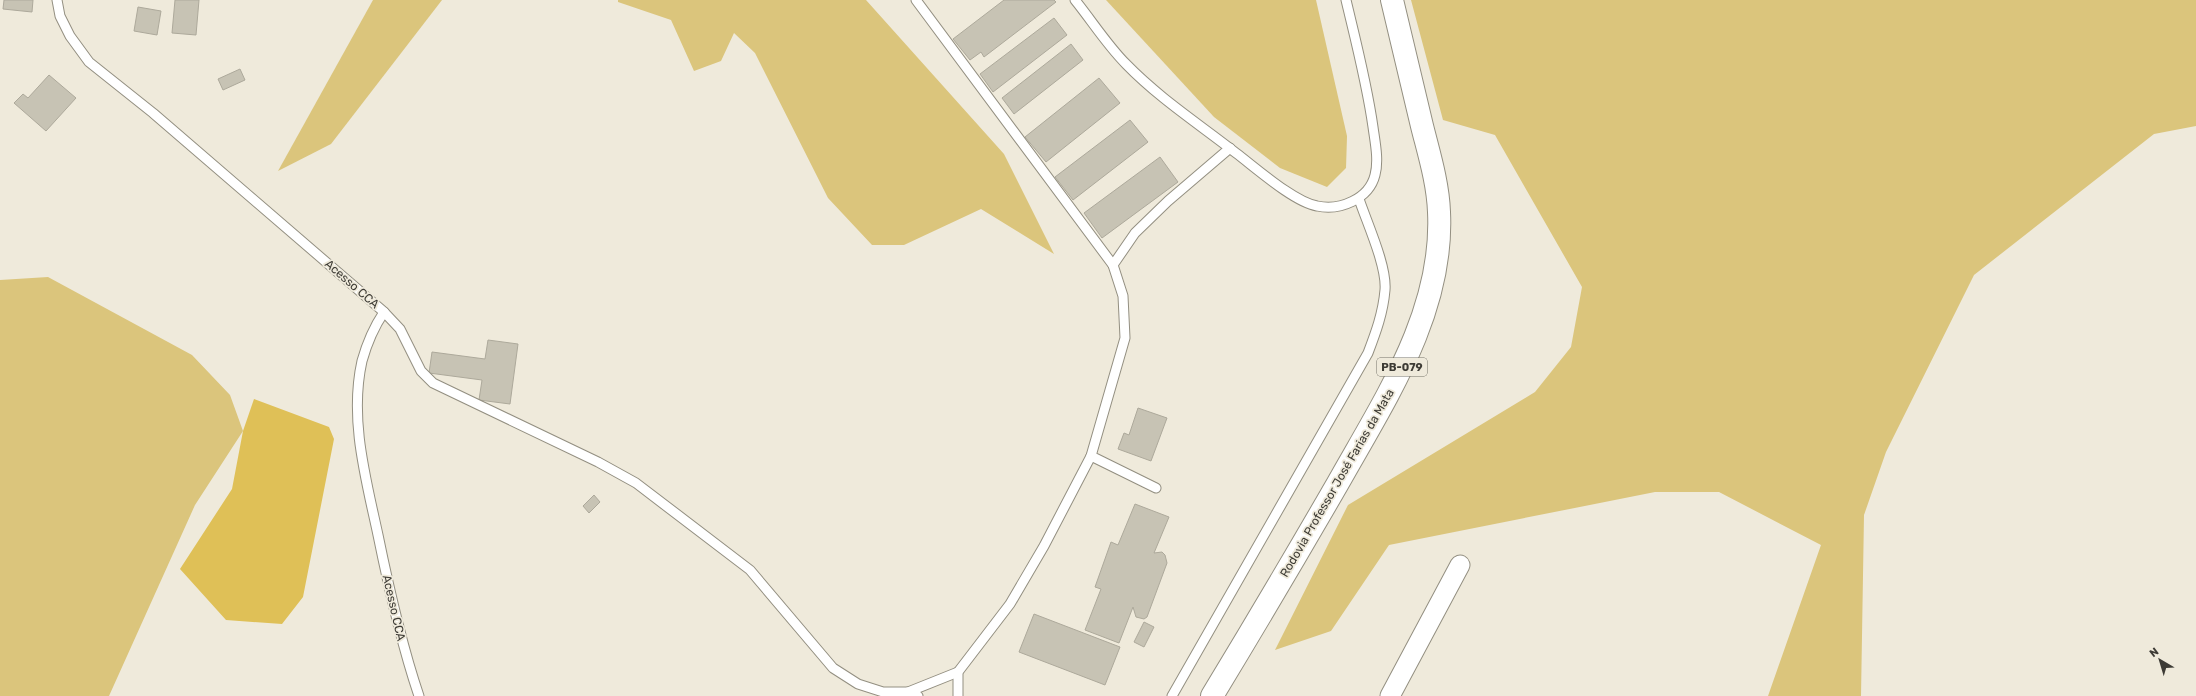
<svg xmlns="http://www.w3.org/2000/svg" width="2196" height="696" font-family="Rubik,sans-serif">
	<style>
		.green { fill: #dbc57c }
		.water { fill: #dfc057 }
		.building { fill: #c7c3b4; stroke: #ada99b }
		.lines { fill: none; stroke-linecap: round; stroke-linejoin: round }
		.service-casing { stroke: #938f81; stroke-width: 11 }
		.minor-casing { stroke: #938f81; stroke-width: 21 }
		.primary-casing { stroke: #938f81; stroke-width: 24 }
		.service { stroke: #fff; stroke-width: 9 }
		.minor { stroke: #fff; stroke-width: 19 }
		.primary { stroke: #fff; stroke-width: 22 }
		.labels { text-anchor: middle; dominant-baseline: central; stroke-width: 3.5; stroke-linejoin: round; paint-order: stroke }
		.shield { fill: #efeadb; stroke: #727067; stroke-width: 1 }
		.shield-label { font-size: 11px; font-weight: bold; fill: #3d3b35 }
		.street-label { font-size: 12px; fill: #3d3b35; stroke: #efeadb }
	</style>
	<rect width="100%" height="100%" fill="#efeadb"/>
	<g class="green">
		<path d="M373,0H442L331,144L278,171Z"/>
		<path d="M618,0H866L1004,154L1054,254L981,209L904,245H872L828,198L755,53L734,33L721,61L694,71L671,20L618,2Z"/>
		<path d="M1106,0H1316L1347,136L1346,168L1327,187L1280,168L1214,117Z"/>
		<path d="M1411,0H2196V126L2154,134L1974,275L1886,452L1864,515L1861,696H1768L1821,545L1719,492H1655L1389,545L1331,631L1275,650L1348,505L1535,392L1571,347L1582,287L1495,135L1443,120Z"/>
		<path d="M48,277L192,355L230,395L243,431L195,505L109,696H0V280Z"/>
	</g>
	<path class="water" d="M254,399L329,427L334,439L303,597L282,624L226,620L180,569L232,489L243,431Z"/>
	<g class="building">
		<path d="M4,0H33L32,12L3,9Z"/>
		<path d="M175,0H199L196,35L172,33Z"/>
		<path d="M1004,0H1054L1056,2L984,57L981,52L970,60L953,39Z"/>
		<path d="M138,7L161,11L157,35L134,31Z"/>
		<path d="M1054,18L1067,35L993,92L980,74Z"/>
		<path d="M1071,44L1083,60L1014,114L1002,98Z"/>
		<path d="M240,69L245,80L223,90L218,79Z"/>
		<path d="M49,75L76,98L46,131L14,103L23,94L28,98Z"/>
		<path d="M1099,78L1120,103L1046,162L1025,137Z"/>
		<path d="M1130,120L1148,142L1073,200L1055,177Z"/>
		<path d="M1160,157L1178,182L1102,238L1084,213Z"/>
		<path d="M488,340L518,344L510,404L479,400L482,380L429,373L432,352L485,359Z"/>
		<path d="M1138,408L1167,418L1151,461L1118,449L1124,433L1129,435Z"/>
		<path d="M594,495L600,502L589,513L583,506Z"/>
		<path d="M1135,504L1169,517L1154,553L1162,552L1165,555L1167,563L1147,617L1144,619L1136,617L1133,607L1119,643L1085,630L1101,589L1095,587L1111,542L1118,545Z"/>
		<path d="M1034,614L1120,647L1105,685L1019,652Z"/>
		<path d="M1144,622L1154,627L1144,647L1134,642Z"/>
	</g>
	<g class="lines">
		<defs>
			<g id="service">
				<path d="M57,0L60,16L70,36L89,62L153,113L384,312C374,327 367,343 362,361C349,419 366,479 378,535C389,589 401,643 419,696"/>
				<path d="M916,0L1113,265"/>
				<path d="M1075,0C1092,21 1107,45 1126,64C1159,98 1199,124 1236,153C1256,168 1294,202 1317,206C1340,211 1369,199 1375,175C1379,160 1375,142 1373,127C1367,84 1356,42 1346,0"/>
				<path d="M384,312L400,329L421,371L433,383L598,462L636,483L750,570L833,668L858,684L883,692H908L918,696"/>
				<path d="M1156,488L1091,456L1125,338L1123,296L1113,265L1135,233L1168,201L1230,148"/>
				<path d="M908,692L958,672"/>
				<path d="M958,696V672L1010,604L1044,546L1091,456"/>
				<path d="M1172,696L1368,353C1376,332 1383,313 1385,290C1387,266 1367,223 1359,199"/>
			</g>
			<path id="minor" d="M1390,696L1460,565"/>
			<path id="primary" d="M1212,696C1255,625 1297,554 1338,483C1385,399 1444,312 1439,212C1438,183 1429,154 1422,126C1412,84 1402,42 1392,0"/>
		</defs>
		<use href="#service" class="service-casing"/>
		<use href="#minor" class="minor-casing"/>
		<use href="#primary" class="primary-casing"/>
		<use href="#service" class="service"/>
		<use href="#minor" class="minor"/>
		<use href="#primary" class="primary"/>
	</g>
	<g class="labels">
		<rect class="shield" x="1377" y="358" width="50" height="18" rx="3"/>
		<g class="shield-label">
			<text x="1402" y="367">PB-079</text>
		</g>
		<g class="street-label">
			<text transform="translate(352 284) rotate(41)">Acesso CCA</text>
			<text transform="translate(1337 483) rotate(-60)">Rodovia Professor José Farias da Mata</text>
			<text transform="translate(394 608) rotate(77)">Acesso CCA</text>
		</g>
	</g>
	<g transform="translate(2160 660) rotate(322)" stroke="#efeadb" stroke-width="3" paint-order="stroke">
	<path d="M0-3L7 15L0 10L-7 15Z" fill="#3d3b35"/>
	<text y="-6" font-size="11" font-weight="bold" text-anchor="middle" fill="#3d3b35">N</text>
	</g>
</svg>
